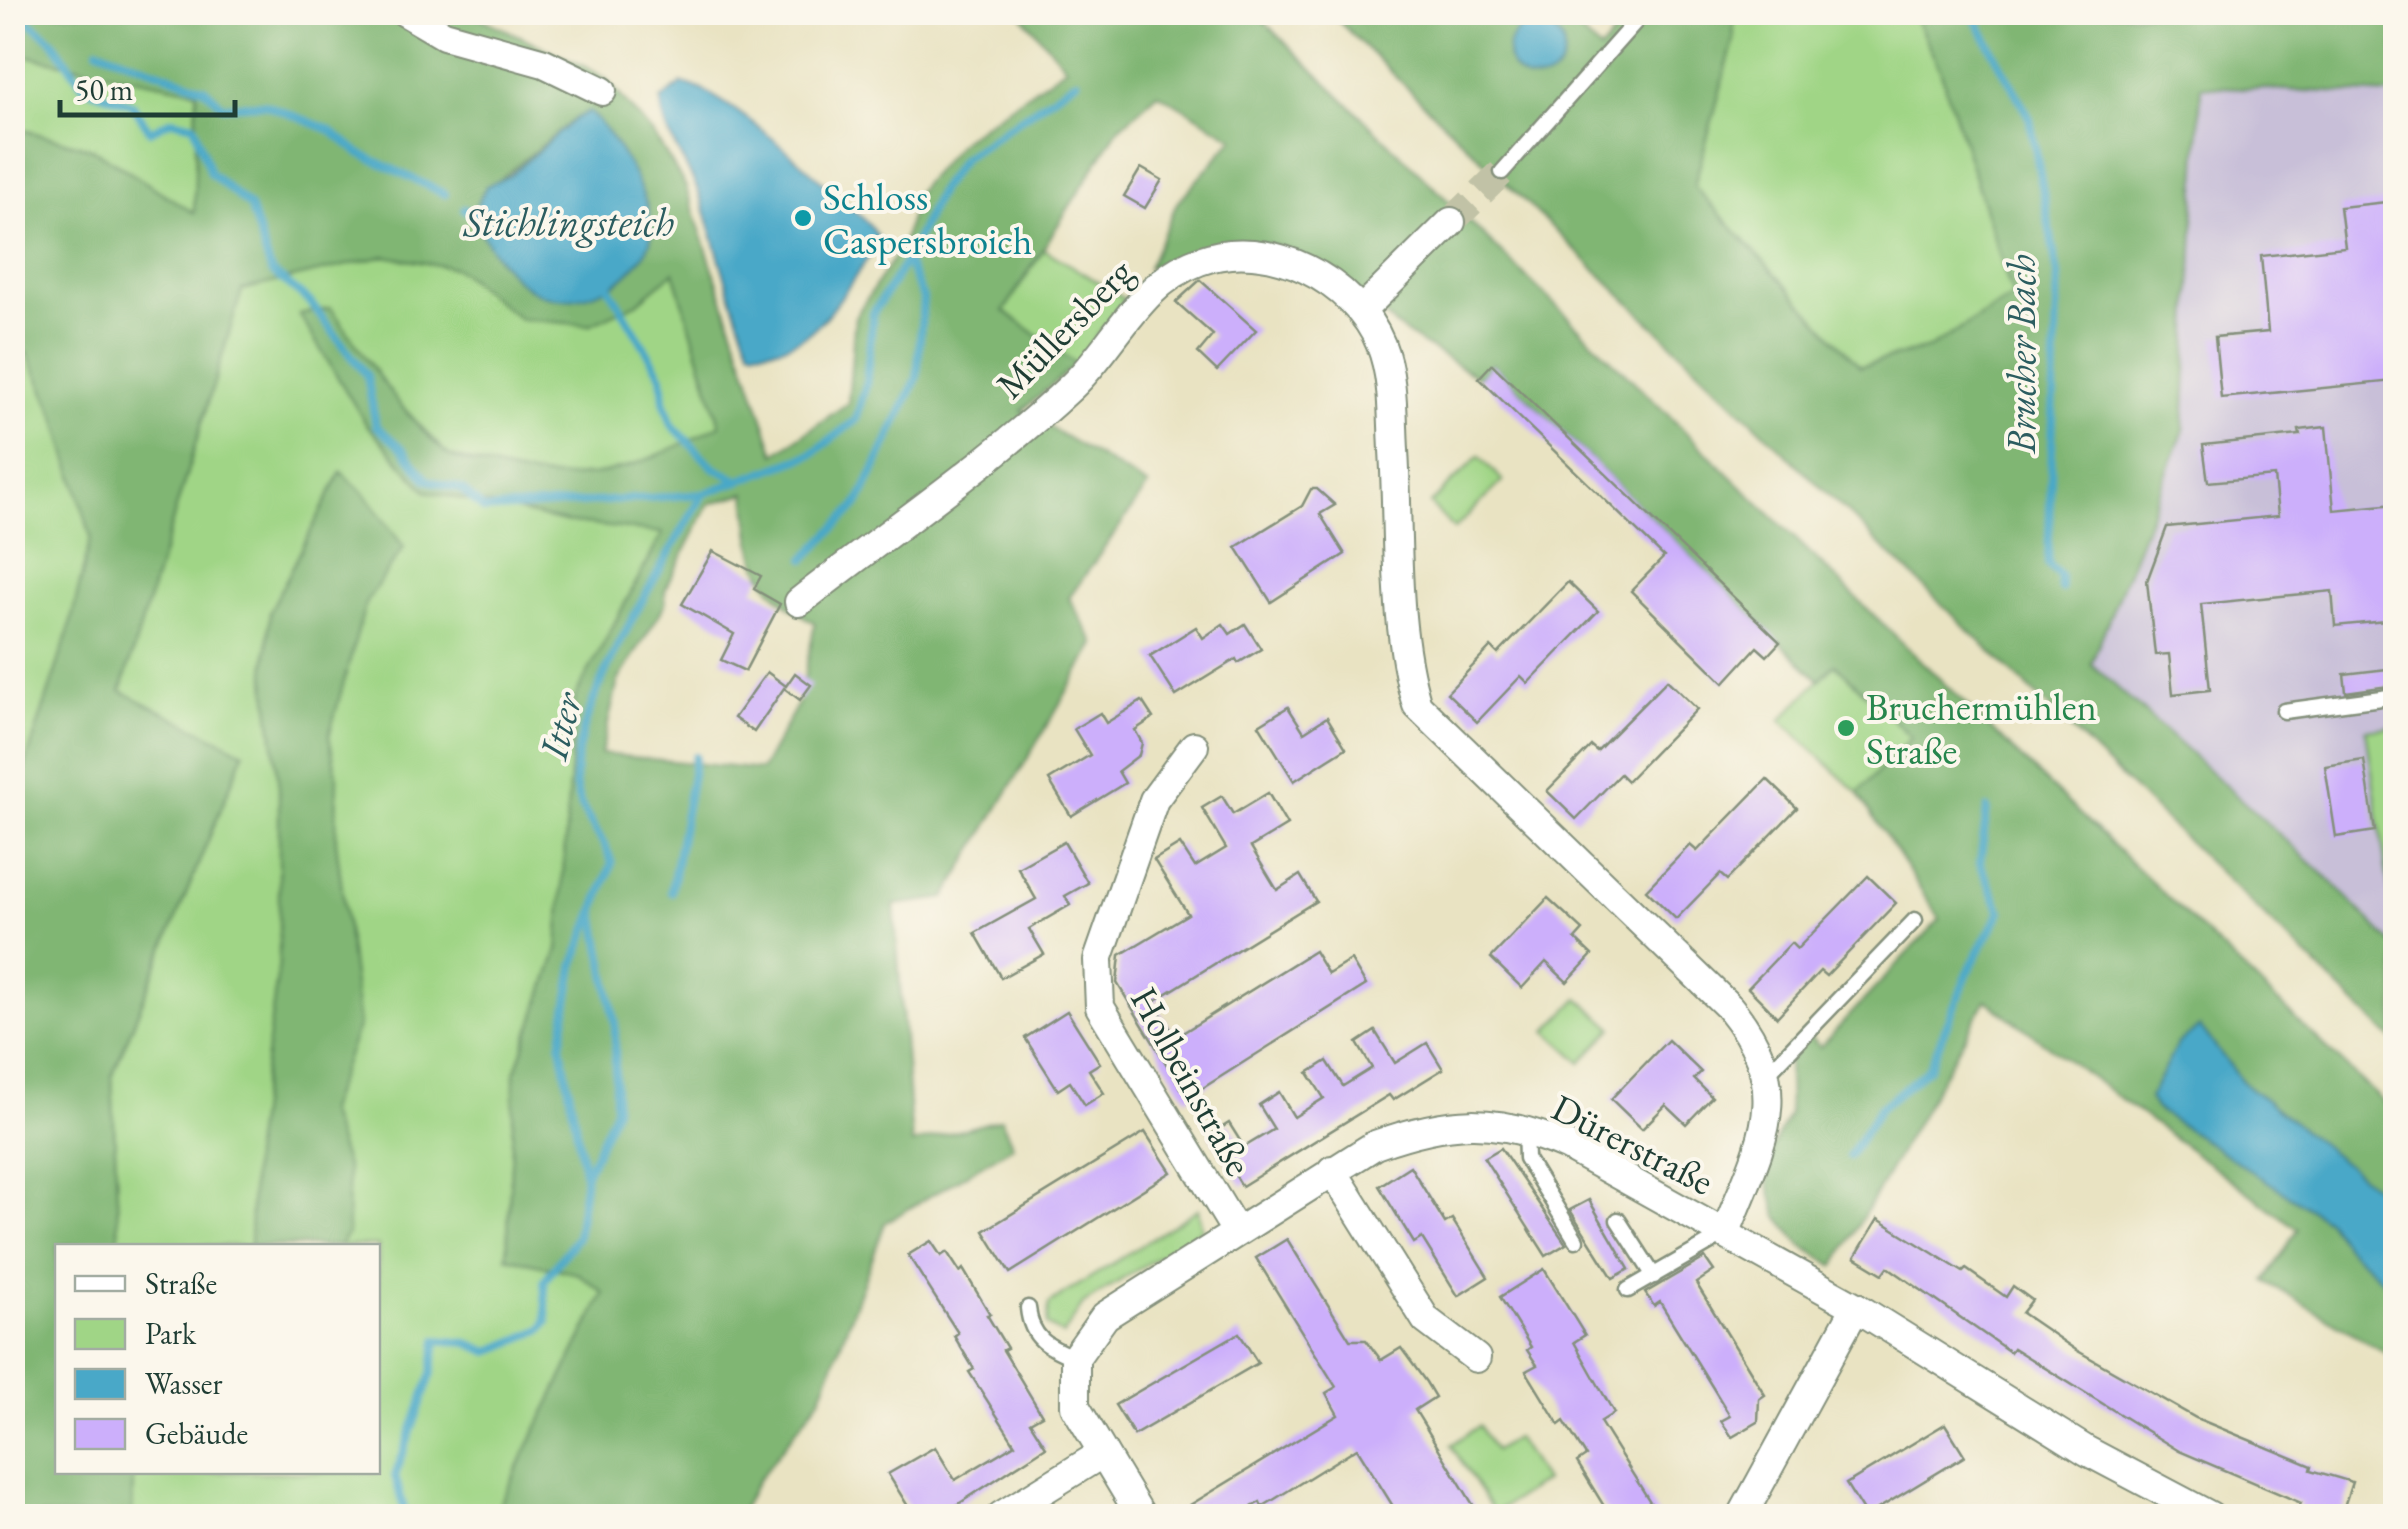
<svg xmlns="http://www.w3.org/2000/svg" width="2408" height="1529" font-family="'EB Garamond',serif">
	<style>
		.industrial { fill: #c8bfd8 }
		.green { fill: #a0d586; stroke: #60895d; stroke-width: 2.5 }
		.forest { fill: #80b673; stroke: #507a54; stroke-width: 2.5; fill-rule: evenodd }
		.water { fill: #49a8c8; stroke: #34727e; stroke-width: 2.5 }
		.lines { fill: none; stroke-linecap: round; stroke-linejoin: round }
		.stream { stroke: #49a8c8; stroke-width: 8 }
		.building { fill: #ccaffb }
		.minor-tunnel { stroke: #c1c2a6; stroke-width: 28; stroke-dasharray: 28 14; stroke-linecap: butt }
		.service-casing { stroke: #84907b; stroke-width: 19 }
		.minor-casing { stroke: #84907b; stroke-width: 32 }
		.service { stroke: #fff; stroke-width: 14 }
		.minor { stroke: #fff; stroke-width: 28 }
		.culture-dot { fill: #0f9aa8; stroke: #fbf7ec; stroke-width: 4 }
		.leisure-dot { fill: #2e9e5b; stroke: #fbf7ec; stroke-width: 4 }
		.labels { text-anchor: middle; dominant-baseline: central; stroke-width: 8; stroke-linejoin: round; paint-order: stroke }
		.culture-label { font-size: 38px; fill: #0d838f; stroke: #fbf7ec; text-anchor: start }
		.street-label { font-size: 38px; fill: #1f3d34; stroke: #fbf7ec }
		.leisure-label { font-size: 38px; fill: #27864d; stroke: #fbf7ec; text-anchor: start }
		.water-label { font-size: 40px; font-style: italic; fill: #2c5d60; stroke: #fbf7ec }
	</style>
	<rect width="100%" height="100%" fill="#fbf7ec"/>
	<filter id="ink" filterUnits="userSpaceOnUse"><feTurbulence type="fractalNoise" baseFrequency=".01" numOctaves="2"/><feDisplacementMap in="SourceGraphic" scale="20" xChannelSelector="R" yChannelSelector="G"/><feConvolveMatrix kernelMatrix="1 2 1 2 8 2 1 2 1" color-interpolation-filters="sRGB"/></filter>
	<filter id="wash" filterUnits="userSpaceOnUse"><feTurbulence type="fractalNoise" baseFrequency=".0048" numOctaves="4" result="noise"/><feDisplacementMap in="SourceGraphic" scale="40" xChannelSelector="R" yChannelSelector="G"/><feGaussianBlur stdDeviation="2.25" result="paint"/><feColorMatrix in="noise" values="0 0 0 0 0 0 0 0 0 0 0 0 0 0 0 0 0 1.4 0 .05"/><feComposite in="paint" operator="in"/></filter>
	<g filter="url(#wash)">
		<rect width="100%" height="100%" fill="#e9e3c2"/>
		<path class="industrial" d="M2201,86L2395,95V947L2332,882L2090,664L2184,430Z"/>
		<g class="green">
			<path d="M1733,13H1913L1940,69L2013,297L1929,348L1860,366L1694,186L1734,40Z"/>
			<path d="M12,53L198,91L195,214L93,149L13,127Z"/>
			<path d="M1044,249L1125,299L1076,364L1004,311Z"/>
			<path d="M385,256L455,268L520,319L637,303L674,271L720,425L666,453L601,477L529,478L448,455L400,404L426,491L565,522L663,532L575,697L558,950L515,1073L507,1257L579,1274L604,1293L494,1516H132L133,1472H378V1246H119L112,1076L244,752L121,692L242,289Z"/>
			<path d="M13,350L27,354L58,420L91,537L69,630L13,803Z"/>
			<path d="M1479,456L1503,481L1454,529L1430,504Z"/>
			<path d="M1835,664L1911,737L1858,793L1781,720Z"/>
			<path d="M2395,726H2396L2395,931L2366,730Z"/>
			<path d="M1579,998L1613,1028L1581,1062L1547,1031Z"/>
			<path d="M1198,1209L1202,1229L1083,1304L1063,1335L1047,1325L1049,1304Z"/>
			<path d="M1479,1426L1495,1451L1516,1437L1544,1481L1494,1513L1451,1445Z"/>
		</g>
		<g class="forest">
			<path d="M13,13H470L586,67L606,79L655,137L685,185L775,454L848,403L855,317L902,245L918,190L963,139L1066,67L1020,13H1255L2030,767L2395,1113V1358L2265,1281L2298,1229L1986,1000L1835,1266L1801,1245L1777,1215L1768,1182L1773,1146L1789,1114L1788,1061L1809,1036L1820,1047L1940,919L1858,793L1911,737L1835,664L1819,680L1492,364L1479,378C1449,359 1415,342 1388,319C1297,242 1266,220 1148,268L1177,203L1234,138L1158,93L1118,129L1004,311L1076,364L1022,411L1148,486L1069,598L1095,644L945,898L894,905L912,1144L1001,1119L1013,1146L885,1223L821,1397L756,1483L738,1516H494L604,1293L579,1274L507,1257L515,1073L558,950L575,697L663,533L565,522L426,491L366,424L299,314L331,308C366,357 399,412 445,452C455,461 475,463 488,466C583,493 636,468 720,425L674,272L637,303L589,325L520,319L455,268L385,256L242,290L121,691L244,752L112,1076L119,1246H58V1472H133L132,1516H13V803L69,630L91,537L57,420L28,354L13,350L12,127L93,149L194,213L197,91L13,53ZM576,118C599,146 659,203 650,241C645,258 628,271 616,283L499,180ZM746,493C753,560 753,588 815,623L800,700L761,770L601,754L618,681L665,605V590L709,504Z"/>
			<path d="M1330,13H1561L1600,51L1634,13H1733L1734,40L1694,186L1860,366L1929,348L2013,297L1940,69L1913,13H2395V95L2201,86L2184,430L2091,664L2332,882L2395,947V1042Z"/>
			<path d="M341,472L364,493L404,547L366,602L329,736L337,775L336,841L359,1024L327,1111L347,1169L348,1233L339,1246H250L252,1156L279,963V787L265,673L270,611Z"/>
		</g>
		<g class="water">
			<circle cx="1536" cy="52" r="28"/>
			<path d="M682,83C729,91 830,189 869,224L881,241C844,285 819,357 751,349C729,299 717,245 699,193C687,162 662,135 661,100Z"/>
			<path d="M589,112C614,134 660,208 650,242C645,258 624,280 609,287C540,323 501,272 472,216L486,186L509,176L576,118Z"/>
			<path d="M2200,1027L2243,1082L2395,1203V1291L2345,1246L2327,1220L2156,1109L2149,1098L2178,1043Z"/>
		</g>
		<g class="lines">
			<g class="stream">
				<path d="M1972,12L2030,119L2058,275L2048,564L2060,576L2061,589"/>
				<path d="M12,22L27,20L52,40L85,88L132,104L150,131L172,120L194,125L210,173L250,207L271,271L310,302L367,376L376,426L403,449L427,480L461,489L484,510L703,494"/>
				<path d="M98,49L204,88L223,106L264,104L330,130L359,153L445,194"/>
				<path d="M464,209L481,219"/>
				<path d="M605,281L662,376L664,401L672,425L713,467L740,481"/>
				<path d="M805,559L859,503L917,378L923,298L906,261"/>
				<path d="M671,892L695,757"/>
				<path d="M1849,1156L1880,1108L1929,1068L1971,966L2001,911L1980,863L1987,809"/>
				<path d="M585,1176L615,1109V1023L595,913"/>
				<path d="M406,1516L395,1476L432,1373L437,1340L468,1343L489,1352L542,1329L547,1322L544,1281L577,1237L585,1176L561,1045L574,966L612,863C605,837 580,816 576,788C566,712 666,563 703,494L812,454L856,420L866,384L873,313L906,261L940,189L963,158L1077,80"/>
			</g>
		</g>
		<g id="blocks">
			<g class="building">
				<path d="M1141,168L1162,180L1145,208L1124,196Z"/>
				<path d="M2396,201V308L2387,309L2395,381L2221,398L2215,337L2268,332L2261,256L2345,247L2340,207Z"/>
				<path d="M1200,280L1256,330L1217,371L1198,353L1213,335L1176,302Z"/>
				<path d="M1492,364L1780,642L1767,656L1757,647L1724,683L1631,591L1664,557L1479,378Z"/>
				<path d="M2326,427L2334,510L2396,504V620L2335,626L2332,591L2201,604L2210,690L2173,694L2169,654L2155,655L2147,581L2167,527L2278,516L2274,476L2208,482L2203,445L2300,435L2299,430Z"/>
				<path d="M1311,489H1317L1335,505L1320,514L1345,554L1271,602L1236,547L1302,506Z"/>
				<path d="M713,551L761,576L754,589L780,604L745,671L721,660L734,634L682,604Z"/>
				<path d="M1568,582L1598,611L1528,683L1521,676L1477,722L1447,693L1491,647L1498,654Z"/>
				<path d="M1223,624L1230,634L1245,624L1261,649L1238,663L1236,659L1176,696L1150,656L1196,627L1203,638Z"/>
				<path d="M2396,668V685L2346,692L2344,674Z"/>
				<path d="M767,672L786,686L795,673L811,685L800,700L784,688L754,732L734,718Z"/>
				<path d="M1667,680L1697,709L1627,781L1620,774L1576,819L1547,791L1591,746L1597,751Z"/>
				<path d="M1142,701L1153,718L1135,730L1142,743L1139,755L1118,771L1125,783L1071,816L1049,780L1090,755L1074,729L1100,713L1106,723Z"/>
				<path d="M1288,707L1304,732L1327,717L1346,748L1294,781L1259,725Z"/>
				<path d="M2364,760L2375,831L2336,837L2325,766Z"/>
				<path d="M1767,779L1797,808L1727,880L1720,874L1676,919L1646,890L1690,845L1697,851Z"/>
				<path d="M1268,793L1287,825L1251,847L1277,890L1300,875L1316,901L1153,1002L1176,1037L1314,951L1328,974L1351,960L1366,985L1187,1098L1117,983L1120,955L1188,914L1154,860L1180,844L1195,867L1226,848L1202,808L1222,796L1233,814Z"/>
				<path d="M1064,842L1088,883L1065,896L1070,905L1029,929L1044,954L1001,978L975,933L1036,899L1018,868Z"/>
				<path d="M1868,876L1896,903L1826,976L1820,971L1777,1017L1748,988L1791,943L1797,949Z"/>
				<path d="M1548,898L1583,930L1575,939L1592,955L1567,982L1546,962L1522,988L1491,958Z"/>
				<path d="M1067,1011L1100,1063L1089,1070L1104,1093L1085,1105L1070,1082L1058,1090L1025,1038Z"/>
				<path d="M1375,1031L1395,1063L1427,1043L1443,1069L1393,1100L1389,1095L1242,1186L1210,1135L1229,1123L1244,1147L1274,1129L1259,1105L1279,1092L1294,1117L1324,1098L1308,1073L1327,1061L1343,1086L1372,1068L1357,1043Z"/>
				<path d="M1668,1040L1701,1072L1694,1079L1712,1097L1686,1124L1666,1105L1642,1129L1611,1099Z"/>
				<path d="M1145,1132L1171,1172L1010,1273L984,1231Z"/>
				<path d="M1501,1148L1566,1244L1546,1256L1484,1158Z"/>
				<path d="M1410,1166L1445,1223L1452,1219L1488,1277L1458,1296L1422,1238L1414,1243L1379,1186Z"/>
				<path d="M1589,1200L1629,1269L1613,1278L1570,1210Z"/>
				<path d="M1878,1219L1963,1272L1966,1269L2006,1297L2013,1286L2032,1300L2022,1313L2076,1350L2196,1418L2312,1466L2311,1470L2352,1482L2341,1516L2299,1508L2301,1503L2179,1451L2013,1348L2010,1352L1888,1267L1883,1274L1855,1257Z"/>
				<path d="M1287,1239L1350,1340H1366L1381,1360L1401,1348L1426,1382L1435,1397L1415,1410L1480,1516H1399L1357,1448L1262,1507L1260,1502L1237,1516H1172L1338,1415L1326,1393L1336,1387L1256,1258Z"/>
				<path d="M931,1241L941,1256L947,1252L960,1272L963,1269L990,1314L987,1315L1007,1348L1003,1350L1042,1415L1030,1422L1046,1447L940,1516H914L888,1474L935,1447L955,1480L1015,1444L969,1372L974,1369L954,1336L958,1333L908,1255Z"/>
				<path d="M1705,1258L1714,1271L1696,1283L1765,1395L1759,1399L1758,1422L1732,1437L1721,1421L1730,1416L1713,1388L1660,1302L1654,1306L1645,1293Z"/>
				<path d="M1544,1269L1585,1335L1574,1342L1614,1413L1600,1422L1659,1516H1610L1577,1462L1586,1456L1564,1421L1559,1425L1526,1371L1537,1365L1527,1350L1531,1347L1500,1297Z"/>
				<path d="M1239,1333L1258,1363L1134,1435L1115,1405Z"/>
				<path d="M1945,1424L1965,1456L1866,1516L1846,1484Z"/>
			</g>
		</g>
	</g>
	<g filter="url(#ink)">
		<use href="#blocks" fill-opacity="0" stroke="#84907b" stroke-width="2.5"/>
		<g class="lines">
			<path class="minor-tunnel" d="M1451,222L1502,172"/>
			<defs>
				<g id="service">
					<path d="M1502,172L1644,12"/>
					<path d="M2284,711L2396,696"/>
					<path d="M1767,1074L1915,920"/>
					<path d="M1525,1129L1526,1158L1576,1240"/>
					<path d="M1618,1220L1654,1276"/>
					<path d="M1628,1290L1725,1234"/>
					<path d="M1028,1308C1031,1339 1048,1347 1075,1358"/>
				</g>
				<g id="minor">
					<path d="M405,12L444,35L544,63L602,91"/>
					<path d="M1362,310L1451,222"/>
					<path d="M799,602C888,532 989,464 1072,386C1116,344 1139,283 1199,261C1268,235 1355,280 1381,345C1394,378 1392,415 1394,450C1399,533 1393,625 1417,705L1729,1007C1798,1091 1760,1145 1725,1234"/>
					<path d="M1194,746L1154,800L1098,960L1100,1007L1236,1231"/>
					<path d="M1332,1170L1426,1320L1476,1358"/>
					<path d="M1001,1516L1103,1453"/>
					<path d="M1141,1516L1075,1406V1358L1105,1316L1375,1145C1448,1119 1494,1115 1567,1146L1856,1307L2087,1451L2210,1516"/>
					<path d="M1742,1516L1856,1307"/>
				</g>
			</defs>
			<use href="#service" class="service-casing"/>
			<use href="#minor" class="minor-casing"/>
			<use href="#service" class="service"/>
			<use href="#minor" class="minor"/>
		</g>
	</g>
	<circle class="culture-dot" cx="803" cy="218" r="10"/>
	<circle class="leisure-dot" cx="1846" cy="728" r="10"/>
	<g class="labels">
		<g class="culture-label">
			<text x="823" y="196">Schloss<tspan x="823" dy="44">Caspersbroich</tspan></text>
		</g>
		<g class="street-label">
			<text transform="translate(1064 328) rotate(-46)">Müllersberg</text>
			<text transform="translate(1192 1081) rotate(61)">Holbeinstraße</text>
			<text transform="translate(1633 1144) rotate(27)">Dürerstraße</text>
		</g>
		<g class="leisure-label">
			<text x="1866" y="706">Bruchermühlen<tspan x="1866" dy="44">Straße</tspan></text>
		</g>
		<g class="water-label">
			<text x="569" y="222">Stichlingsteich</text>
			<text transform="translate(2021 354) rotate(-90)">Brucher Bach</text>
			<text transform="translate(560 726) rotate(-76)">Itter</text>
		</g>
	</g>
	<rect width="2408" height="1529" fill="none" stroke="#fbf7ec" stroke-width="50"/>
	<rect x="55" y="1244" width="325" height="230" fill="#fbf7ec" stroke="#a3ada2" stroke-width="2.5"/>
	<rect x="75" y="1276" width="50" height="15" fill="#ffffff" stroke="#a3ada2" stroke-width="2.5"/>
	<text x="145" y="1294" font-size="30" fill="#1f3d34">Straße</text>
	<rect x="75" y="1319" width="50" height="30" fill="#a0d586" stroke="#a3ada2" stroke-width="2.5"/>
	<text x="145" y="1344" font-size="30" fill="#1f3d34">Park</text>
	<rect x="75" y="1369" width="50" height="30" fill="#49a8c8" stroke="#a3ada2" stroke-width="2.5"/>
	<text x="145" y="1394" font-size="30" fill="#1f3d34">Wasser</text>
	<rect x="75" y="1419" width="50" height="30" fill="#ccaffb" stroke="#a3ada2" stroke-width="2.5"/>
	<text x="145" y="1444" font-size="30" fill="#1f3d34">Gebäude</text>
	<path d="M60 100v15h175v-15" fill="none" stroke="#1f3d34" stroke-width="5"/>
	<text x="75" y="100" font-size="30" fill="#1f3d34" stroke="#fbf7ec" stroke-width="8" paint-order="stroke">50 m</text>
</svg>
